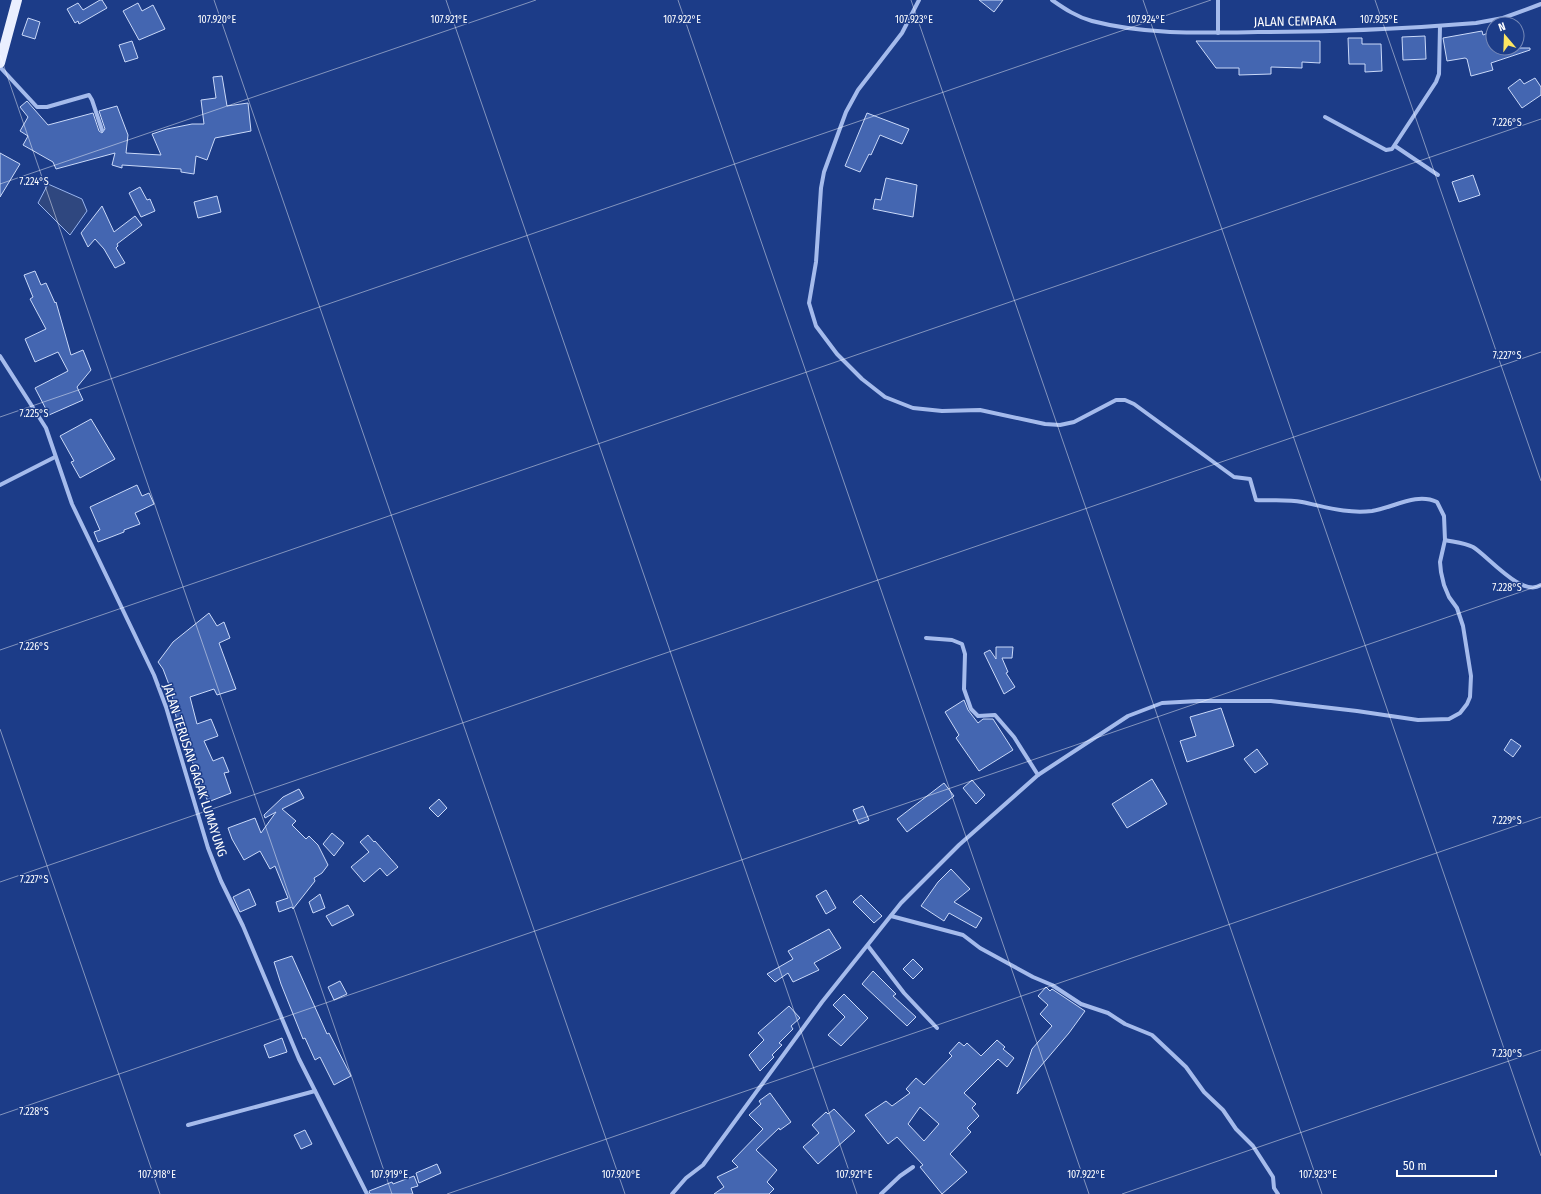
<svg xmlns="http://www.w3.org/2000/svg" width="1541" height="1194" font-family="'Fira Sans Condensed',sans-serif">
	<style>
		.water { fill: #2f477f; stroke: #98b4ee }
		.building { fill: #4466b1; stroke: #cad9f9; fill-rule: evenodd }
		.lines { fill: none; stroke-linecap: round; stroke-linejoin: round }
		.street { stroke: #a5bbec; stroke-width: 4 }
		.primary { stroke: #eaefff; stroke-width: 10 }
		.ticks { fill: none; stroke: #fff; stroke-width: 1; stroke-opacity: 0.45 }
		.labels { text-anchor: middle; dominant-baseline: central; stroke-width: 3; stroke-linejoin: round; paint-order: stroke }
		.street-label { font-size: 13px; fill: #fff; stroke: #1c3c88 }
		.ticks-label { font-size: 10px; text-anchor: middle; fill: #fff; stroke: #1c3c88; stroke-width: 3; stroke-linejoin: round; paint-order: stroke }
	</style>
	<rect width="100%" height="100%" fill="#1c3c88"/>
	<path class="water" d="M48,184L82,199L87,211L70,235L38,203Z"/>
	<g class="building">
		<path d="M100,0H102L107,8L79,24L78,21L75,23L67,9L78,3L83,10Z"/>
		<path d="M979,0H1003L994,12Z"/>
		<path d="M138,3L142,11L153,5L165,29L139,40L123,11Z"/>
		<path d="M28,18L40,22L35,39L22,35Z"/>
		<path d="M1482,31L1483,35L1493,31V48H1530V50L1491,63L1493,70L1471,76L1467,59L1465,58L1447,61L1443,38Z"/>
		<path d="M1425,36L1426,59L1403,60L1402,37Z"/>
		<path d="M1348,38H1362V44H1381L1382,71L1365,72V64H1349Z"/>
		<path d="M132,41L138,58L125,62L119,45Z"/>
		<path d="M1196,41H1320V63L1302,62V68L1271,67V74L1239,75V68H1216Z"/>
		<path d="M222,76L227,106L248,103L251,131L215,138L207,160L196,156L194,174L181,172V169L122,165V168L112,165L115,153L56,169L53,162L23,145L28,136L20,131L28,117L20,107L27,101L48,125L93,113L99,131L102,133L105,129L99,111L117,106L128,135L126,153L161,155L152,134L167,129L192,124H204L201,100L216,98L213,77Z"/>
		<path d="M1535,78L1541,87V95L1522,108L1508,88L1520,79L1524,84Z"/>
		<path d="M867,113L909,129L902,144L880,135L871,155L869,154L860,172L845,166Z"/>
		<path d="M0,153L20,164L0,197Z"/>
		<path d="M1473,175L1480,195L1459,202L1452,182Z"/>
		<path d="M886,178L917,185L913,217L873,209L875,199L881,200Z"/>
		<path d="M140,187L147,200L150,199L155,211L141,217L129,193Z"/>
		<path d="M217,196L221,212L198,218L194,202Z"/>
		<path d="M102,206L114,232L135,216L142,225L117,244L118,246L116,248L125,263L115,268L104,249L95,239L88,247L81,233Z"/>
		<path d="M35,271L41,285L46,283L55,303L56,302L71,355L83,350L91,370L77,387L83,400L49,415L35,388L68,371L58,352L35,362L25,339L46,329L30,299L33,297L24,275Z"/>
		<path d="M91,419L115,459L80,478L71,462L74,461L60,436Z"/>
		<path d="M137,485L142,496L149,493L154,504L135,513L140,524L124,530V532L98,542L94,532L100,530L90,507Z"/>
		<path d="M209,613L217,626L224,622L230,638L219,643L236,689L217,695L214,689L190,697L197,724L211,719L218,736L204,741L213,761L223,757L229,772L224,773L231,793L208,802L177,722L171,690L163,669L158,662L173,642Z"/>
		<path d="M996,647H1013L1012,658H1002L1008,672L1006,673L1015,687L1004,694L984,653L990,650L996,659Z"/>
		<path d="M964,700L968,710L978,723L983,719H993L1013,750L979,771L956,738L959,735L945,712Z"/>
		<path d="M1221,708L1234,746L1187,762L1180,741L1196,736L1190,717Z"/>
		<path d="M1511,739L1521,746L1513,757L1504,750Z"/>
		<path d="M1257,749L1268,764L1255,773L1244,759Z"/>
		<path d="M1152,779L1167,804L1127,828L1112,804Z"/>
		<path d="M972,780L985,795L976,804L963,788Z"/>
		<path d="M944,783L954,796L907,832L897,819Z"/>
		<path d="M299,789L304,798L282,809L296,821L292,825L306,839L309,836L318,845L328,865L322,873L314,878L315,881L293,909L292,907L279,912L276,902L288,898L275,866L270,869L260,851L244,860L232,839L228,828L255,818L261,833L276,812L265,818L264,815L283,797Z"/>
		<path d="M439,799L447,808L438,817L429,808Z"/>
		<path d="M863,806L869,820L859,824L853,810Z"/>
		<path d="M332,833L344,843L334,856L323,844Z"/>
		<path d="M368,835L374,842L375,841L398,867L387,876L380,868L364,882L351,867L369,852L360,842Z"/>
		<path d="M951,869L970,889L954,902L982,918L976,928L949,913L944,921L921,906L938,882Z"/>
		<path d="M249,889L256,905L240,912L233,897Z"/>
		<path d="M826,890L836,908L826,914L816,896Z"/>
		<path d="M320,894L325,908L313,913L309,902Z"/>
		<path d="M861,895L882,916L874,923L853,902Z"/>
		<path d="M348,905L354,915L332,926L326,916Z"/>
		<path d="M829,929L841,948L814,963L819,970L793,982L788,973L775,982L767,974L793,959L788,951Z"/>
		<path d="M292,956L327,1034L329,1033L351,1076L334,1085L320,1057L315,1060L305,1038L303,1039L281,984L274,962Z"/>
		<path d="M913,959L923,969L913,979L903,969Z"/>
		<path d="M873,971L896,994L893,996L916,1017L907,1026L862,984Z"/>
		<path d="M340,981L347,994L334,1000L328,987Z"/>
		<path d="M1046,987L1050,991L1052,989L1085,1011L1069,1033L1017,1094L1032,1049L1052,1026L1040,1014L1048,1005L1038,996Z"/>
		<path d="M844,994L868,1018L841,1046L828,1035L845,1017L833,1005Z"/>
		<path d="M789,1006L800,1018L791,1026L793,1029L779,1043L782,1045L772,1055L774,1057L760,1071L749,1055L764,1040L758,1033Z"/>
		<path d="M282,1038L287,1052L269,1058L264,1045Z"/>
		<path d="M997,1040L1005,1047L1003,1049L1014,1058L1007,1067L998,1059L964,1093L976,1104L972,1108L979,1116L967,1128L971,1132L950,1154L967,1172L942,1194L920,1167L923,1165L897,1137L888,1144L865,1115L886,1101L892,1106L910,1093L906,1089L916,1078L924,1085L952,1056L949,1053L959,1042L964,1046L967,1043L981,1056ZM920,1107L939,1124L924,1141L908,1124Z"/>
		<path d="M770,1093L791,1122L780,1130L779,1128L756,1150L777,1170L767,1182L774,1189L769,1194H714L724,1187L717,1177L738,1167L732,1161L763,1129L749,1115L761,1104L759,1101Z"/>
		<path d="M834,1109L855,1131L818,1164L803,1147L819,1133L812,1125L826,1112L828,1114Z"/>
		<path d="M305,1130L312,1144L301,1149L294,1135Z"/>
		<path d="M437,1164L441,1173L419,1183L416,1173Z"/>
		<path d="M414,1176L418,1186L411,1188L413,1194H370L369,1191L392,1182L393,1184Z"/>
	</g>
	<g class="lines">
		<g class="street">
			<path d="M1052,0C1065,9 1077,17 1092,21C1146,35 1203,33 1258,32C1331,32 1404,29 1476,23L1503,18L1541,4"/>
			<path d="M1218,0V33"/>
			<path d="M0,67L37,107H47L89,95L92,100L102,130"/>
			<path d="M1325,117L1386,150L1392,149L1436,82L1439,74L1440,26"/>
			<path d="M1395,146L1438,175"/>
			<path d="M0,356L46,428L72,504L154,675L166,707L208,848L221,881L243,926L299,1059L367,1194"/>
			<path d="M0,485L55,457"/>
			<path d="M1445,540C1454,542 1465,543 1473,547C1488,556 1522,598 1541,585"/>
			<path d="M926,638L952,640L962,644L965,654L964,689L971,709L978,716L995,715L1014,737L1038,775"/>
			<path d="M891,916L963,935L980,948L1033,977L1052,985L1081,1004L1108,1013L1125,1024L1152,1035L1186,1067L1204,1092L1223,1110L1236,1129L1253,1146L1273,1177L1274,1188L1278,1194"/>
			<path d="M868,946L904,993L937,1028"/>
			<path d="M188,1125L315,1091"/>
			<path d="M672,1194L686,1178L703,1165L822,1002L901,903L959,845L1038,775L1128,716L1162,703L1198,701H1271L1357,711L1418,720L1449,719L1460,713L1467,704L1470,697L1471,676L1463,626L1457,608L1449,597L1444,585L1441,572L1440,562L1445,540L1444,516L1437,502C1416,492 1393,508 1372,511C1347,514 1326,507 1302,502C1287,499 1271,501 1256,500L1250,479L1234,477L1134,404L1125,400H1116L1074,422L1060,425L1045,424L980,410L942,411L913,408L885,397L862,379L837,354L816,326L809,303L816,262L821,188L824,172L846,112L858,90L902,33L919,0"/>
			<path d="M881,1194L900,1176L913,1167"/>
		</g>
		<path class="primary" d="M0,63L17,0"/>
	</g>
	<path class="ticks" d="M214,0L625,1194M446,0L857,1194M678,0L1089,1194M911,0L1322,1194M1143,0L1541,1156M1375,0L1541,481M0,55L392,1194M0,184L536,0M0,417L1211,0M0,650L1541,119M0,729L160,1194M0,882L1541,352M0,1115L1541,585M447,1194L1541,817M1122,1194L1541,1050"/>
	<g class="labels">
		<g class="street-label">
			<text transform="translate(1295 21) rotate(-1)">JALAN CEMPAKA</text>
			<text transform="translate(195 770) rotate(72)">JALAN TERUSAN GAGAK LUMAYUNG</text>
		</g>
	</g>
	<g class="ticks-label">
		<text x="682" y="23">107.922°E</text>
		<text x="914" y="23">107.923°E</text>
		<text x="1379" y="23">107.925°E</text>
		<text x="217" y="23">107.920°E</text>
		<text x="449" y="23">107.921°E</text>
		<text x="1146" y="23">107.924°E</text>
		<text x="1507" y="126">7.226°S</text>
		<text x="34" y="185">7.224°S</text>
		<text x="1507" y="359">7.227°S</text>
		<text x="34" y="417">7.225°S</text>
		<text x="1507" y="591">7.228°S</text>
		<text x="34" y="650">7.226°S</text>
		<text x="1507" y="824">7.229°S</text>
		<text x="34" y="883">7.227°S</text>
		<text x="1507" y="1057">7.230°S</text>
		<text x="34" y="1115">7.228°S</text>
		<text x="157" y="1178">107.918°E</text>
		<text x="389" y="1178">107.919°E</text>
		<text x="621" y="1178">107.920°E</text>
		<text x="854" y="1178">107.921°E</text>
		<text x="1086" y="1178">107.922°E</text>
		<text x="1318" y="1178">107.923°E</text>
	</g>
	<g transform="translate(1505 36) rotate(341)"><circle r="19" fill="#1c3c88" stroke="#778ab8"/>
	<path d="M0-3L7 15L0 10L-7 15Z" fill="#fce562"/>
	<text y="-6" font-size="11" font-weight="bold" text-anchor="middle" fill="#ffffff">N</text>
	</g>
	<path d="M1397 1170v6h99v-6" fill="none" stroke="#ffffff" stroke-width="2"/>
	<text x="1403" y="1170" font-size="12" fill="#ffffff" stroke="#1c3c88" stroke-width="3" paint-order="stroke">50 m</text>
</svg>
